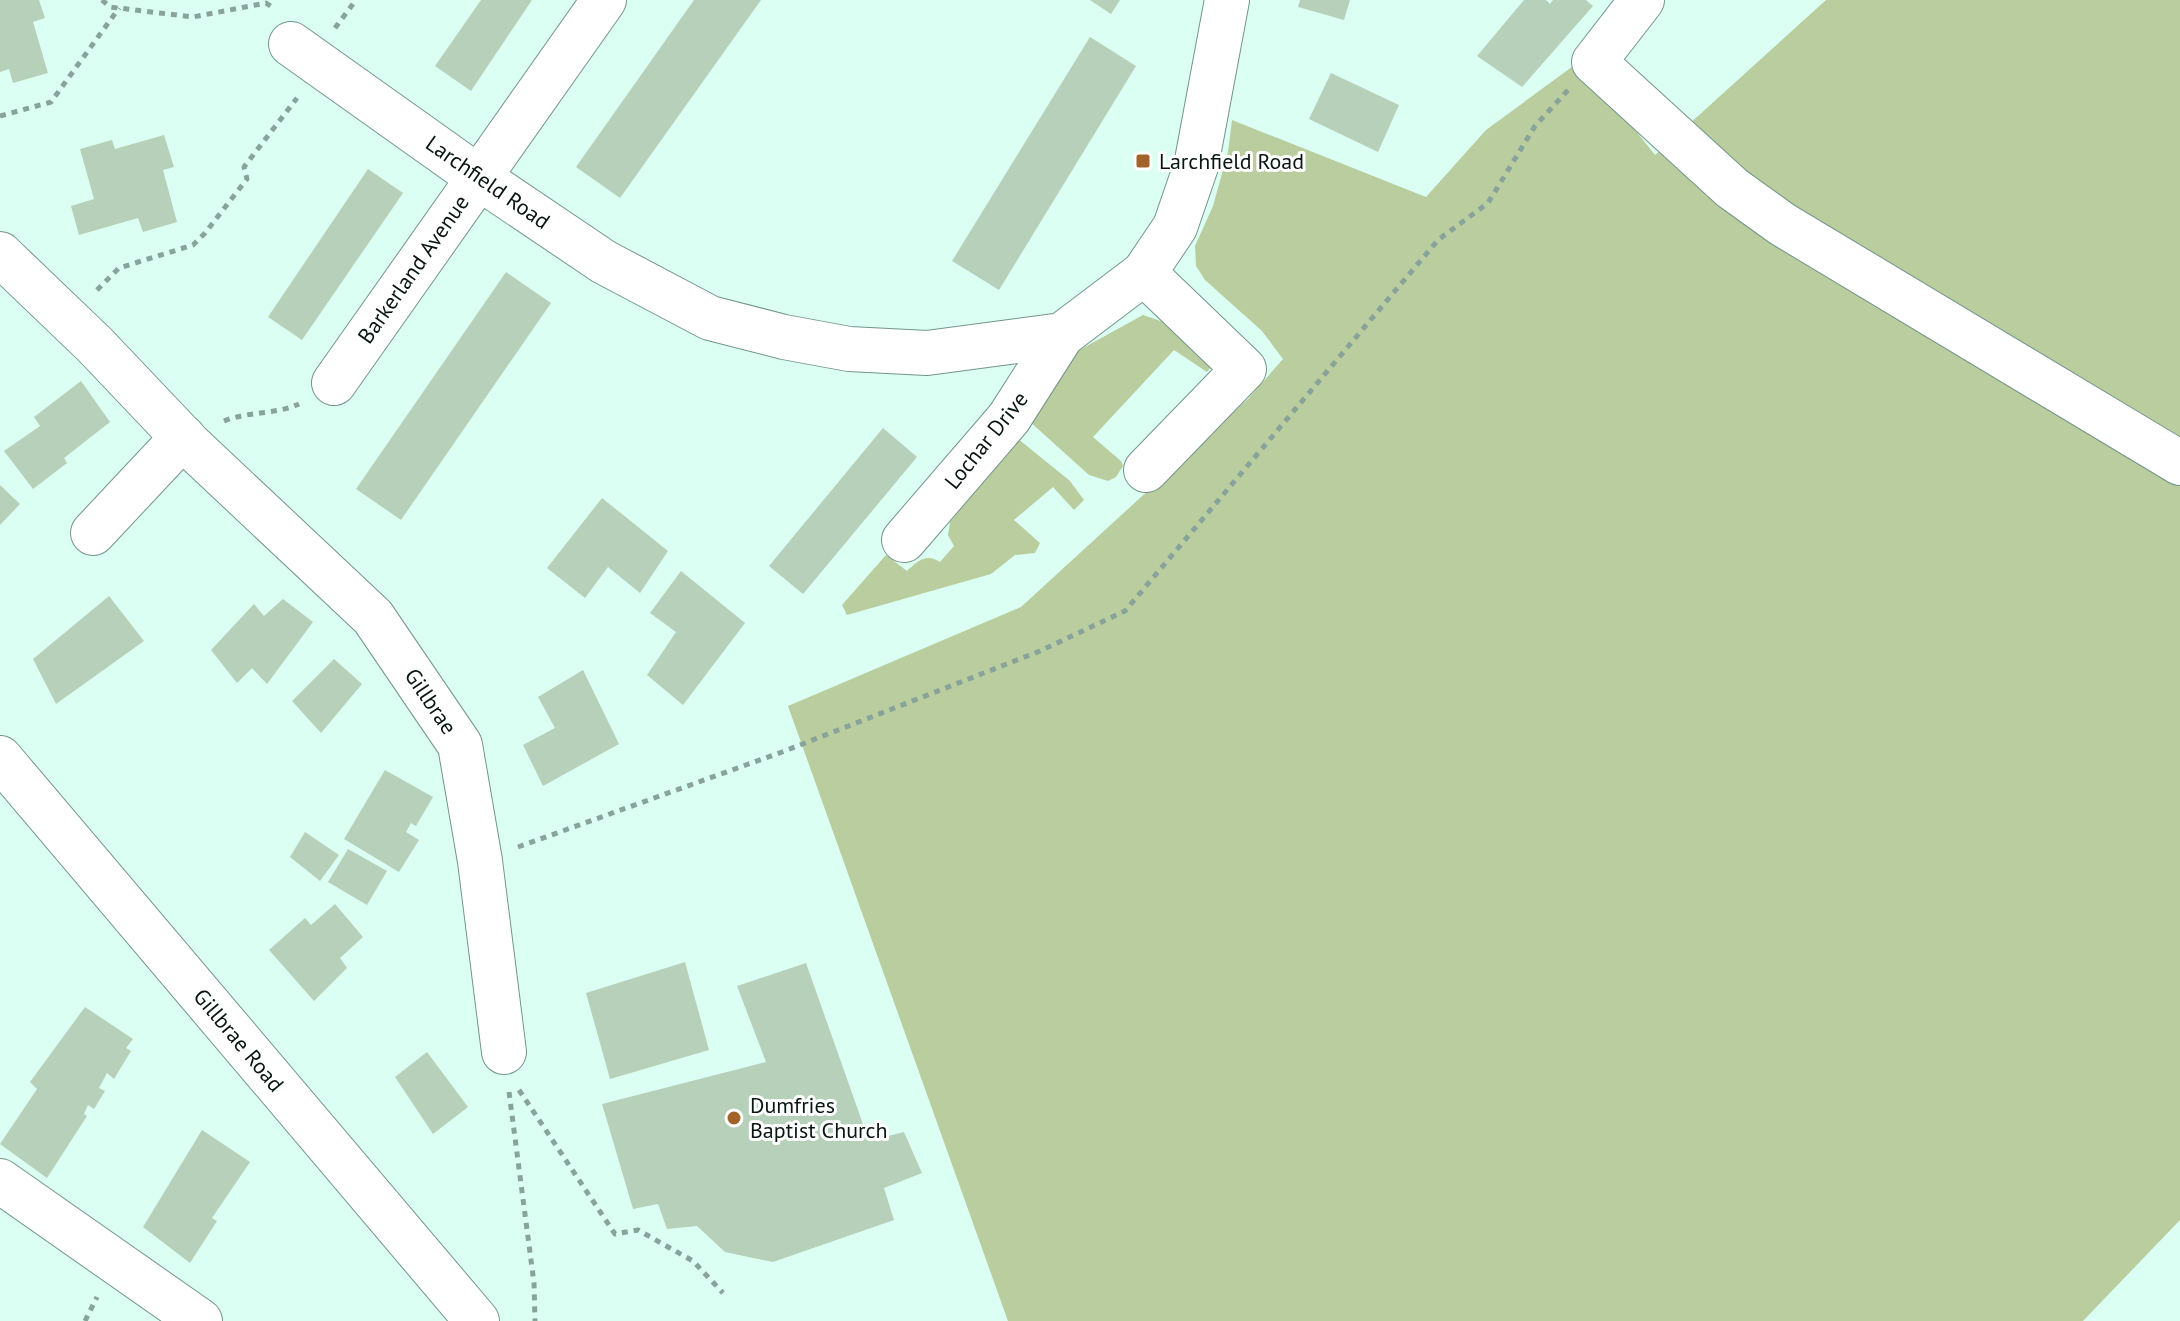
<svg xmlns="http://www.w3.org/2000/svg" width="2180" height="1321" font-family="'PT Sans',sans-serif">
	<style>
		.green { fill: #b9cd9f }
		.building { fill: #b7d0ba }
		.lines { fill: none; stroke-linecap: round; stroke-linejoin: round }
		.minor-casing { stroke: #749589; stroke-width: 46 }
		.path { stroke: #88a39a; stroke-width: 5; stroke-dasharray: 6 6; stroke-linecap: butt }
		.minor { stroke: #fff; stroke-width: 44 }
		.poi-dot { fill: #a2632a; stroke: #fff; stroke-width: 3 }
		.labels { text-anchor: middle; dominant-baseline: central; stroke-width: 6; stroke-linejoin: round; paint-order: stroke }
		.poi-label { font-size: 22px; fill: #081511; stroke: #fff; text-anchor: start }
		.street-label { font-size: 22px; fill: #081511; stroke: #fff }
	</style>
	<rect width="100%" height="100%" fill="#dbfff2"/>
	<g class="green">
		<path d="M1826,0H2180V1220L2083,1321H1008L788,706L1021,607L1248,399L1283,359L1262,331L1205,280L1196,266L1195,246L1213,206L1228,152L1232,120L1426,197L1486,130L1580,61L1655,155Z"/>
		<path d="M1143,315L1169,324L1215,362L1207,372L1174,350L1093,437L1121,461L1123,466L1116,477L1108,481L1089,475L1028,420L1063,359Z"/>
		<path d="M1017,438L1070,481L1084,500L1074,510L1053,487L1014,520L1040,543L1035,553L1015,555L991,574L847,615L842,605L886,555L907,571C918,561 926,553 940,562L954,546L948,535L950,522Z"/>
	</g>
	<g class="building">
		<path d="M0,0H39L45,18L33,22L48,73L13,83L9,69L0,72Z"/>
		<path d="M481,0H532L471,91L435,66Z"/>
		<path d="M694,0H761L620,198L576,167Z"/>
		<path d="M1090,0H1120L1111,14Z"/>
		<path d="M1300,0H1350L1344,20L1298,7Z"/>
		<path d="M1524,0H1546L1550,4L1553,0H1586L1593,6L1522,87L1477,56Z"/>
		<path d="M1090,37L1136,66L999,290L952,261Z"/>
		<path d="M1331,73L1399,105L1378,152L1309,119Z"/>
		<path d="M164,135L174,167L163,170L177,222L143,232L138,218L79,235L71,206L94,199L80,149L112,140L115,149Z"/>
		<path d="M368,169L403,193L302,340L268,317Z"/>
		<path d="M506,272L551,303L401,520L356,489Z"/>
		<path d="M81,381L110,422L64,458L67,463L33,489L4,451L40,426L34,417Z"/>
		<path d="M883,428L917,457L803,594L769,566Z"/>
		<path d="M0,485L20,504L0,525Z"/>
		<path d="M602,498L668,551L640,593L608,567L585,598L547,568Z"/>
		<path d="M681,571L745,623L683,705L647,675L676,632L650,613Z"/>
		<path d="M109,596L144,641L56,704L33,659Z"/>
		<path d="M283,599L313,622L267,684L252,668L237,683L211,650L254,604L264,616Z"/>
		<path d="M334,659L362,684L321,733L292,701Z"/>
		<path d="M583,670L619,744L543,786L523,745L555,728L538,697Z"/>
		<path d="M385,770L433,797L416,826L411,823L406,832L419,840L399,872L344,839Z"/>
		<path d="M305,832L339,855L320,881L290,857Z"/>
		<path d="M348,849L387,871L367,905L328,882Z"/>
		<path d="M335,904L363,937L340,958L347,968L314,1001L269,950L305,918L311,925Z"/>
		<path d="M685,962L709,1050L610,1079L586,993Z"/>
		<path d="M806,963L869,1141L904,1132L922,1173L884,1188L894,1220L773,1262L725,1252L697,1226L667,1229L658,1204L633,1209L602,1104L766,1062L737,986Z"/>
		<path d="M85,1007L133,1039L126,1048L131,1051L114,1079L107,1073L99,1088L105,1091L94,1109L88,1105L84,1114L87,1116L47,1178L0,1144L37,1089L30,1082Z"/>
		<path d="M427,1052L468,1107L433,1134L395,1077Z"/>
		<path d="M202,1130L250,1162L212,1218L217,1221L190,1263L143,1227Z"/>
	</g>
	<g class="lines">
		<defs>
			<g id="minor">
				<path d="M1642,0L1594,62L1732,188L1782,224L2180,463"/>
				<path d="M291,44L478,177L604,262L710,318L784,337L849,349L927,353L1062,335L1144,273L1175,227L1196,166L1227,0"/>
				<path d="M0,254L95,345L189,444L373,617L460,745L480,861L504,1052"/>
				<path d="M1144,273L1244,369L1146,470"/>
				<path d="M334,383L604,0"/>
				<path d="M93,533L183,437"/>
				<path d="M904,540L1009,418L1062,335"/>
				<path d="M0,758L477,1321"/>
				<path d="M0,1181L200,1321"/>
			</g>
		</defs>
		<use href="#minor" class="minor-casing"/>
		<g class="path">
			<path d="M102,0L110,7L193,17L266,3L275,9"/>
			<path d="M335,28L356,0"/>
			<path d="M0,116L51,102L119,8"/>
			<path d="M97,290L119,268L193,245L205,233L247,179L244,167L297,98"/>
			<path d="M224,421C249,411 274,415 299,404"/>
			<path d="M518,847L782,752L1040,651L1125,611L1438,240L1488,203L1535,126L1568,90"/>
			<path d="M519,1090L615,1234L638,1230L693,1261L723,1293"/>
			<path d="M509,1092L534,1283L535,1321"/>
			<path d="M85,1321L97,1297"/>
		</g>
		<use href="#minor" class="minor"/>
	</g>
	<g class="poi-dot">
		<rect x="1135" y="153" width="16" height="16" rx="4"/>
		<circle cx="734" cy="1118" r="8"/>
	</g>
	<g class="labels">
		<g class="poi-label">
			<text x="1159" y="161">Larchfield Road</text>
			<text x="750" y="1105">Dumfries<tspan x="750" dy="25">Baptist Church</tspan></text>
		</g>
		<g class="street-label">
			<text transform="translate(488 182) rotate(35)">Larchfield Road</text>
			<text transform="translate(413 269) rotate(-55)">Barkerland Avenue</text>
			<text transform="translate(986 440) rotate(-51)">Lochar Drive</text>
			<text transform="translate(431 701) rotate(56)">Gillbrae</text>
			<text transform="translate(239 1040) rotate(50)">Gillbrae Road</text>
		</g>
	</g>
</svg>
